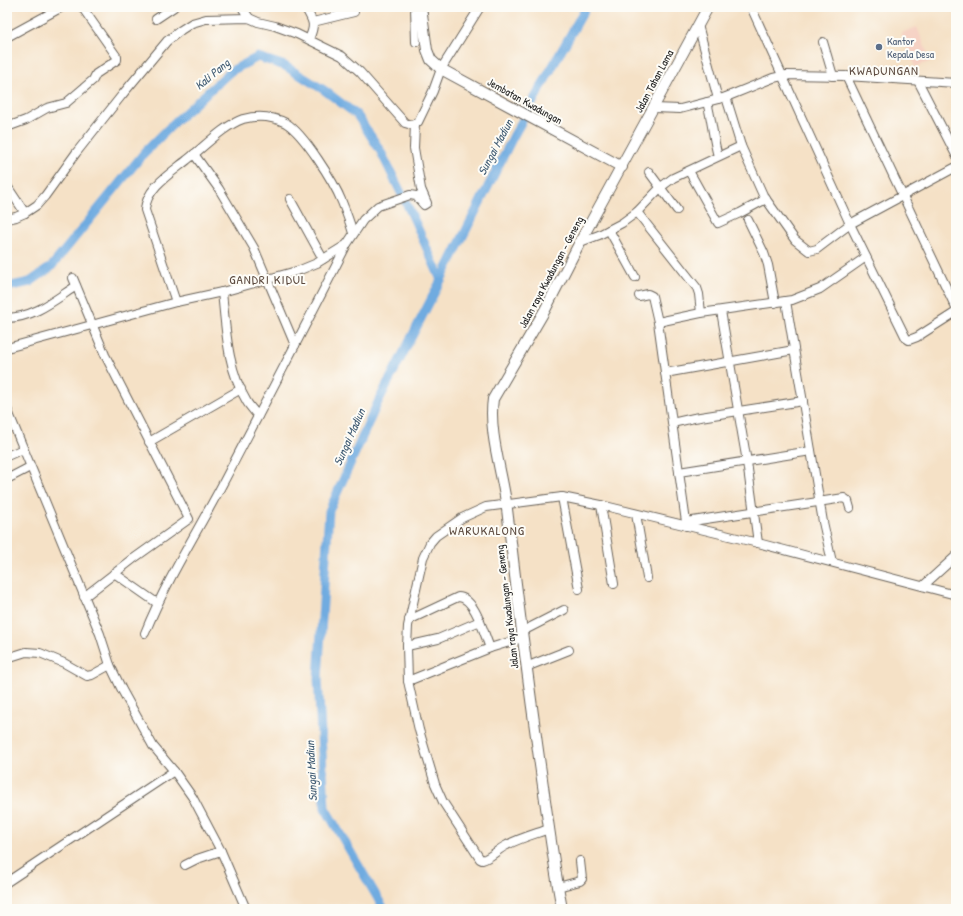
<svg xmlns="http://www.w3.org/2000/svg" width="963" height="916" font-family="'Patrick Hand',sans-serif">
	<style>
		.built { fill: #f6d2c4 }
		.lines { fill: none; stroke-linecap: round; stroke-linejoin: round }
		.river { stroke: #6fabe0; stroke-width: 9 }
		.minor-casing { stroke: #686158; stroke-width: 10 }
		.major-casing { stroke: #686158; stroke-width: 12 }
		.minor { stroke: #fff; stroke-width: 8 }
		.major { stroke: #fff; stroke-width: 10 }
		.service-dot { fill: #5c6f8a; stroke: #fdfcf7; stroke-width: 1.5 }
		.labels { text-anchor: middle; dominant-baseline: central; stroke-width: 4; stroke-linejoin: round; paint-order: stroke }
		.service-label { font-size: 11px; fill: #4e5e75; stroke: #fdfcf7; text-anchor: start }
		.street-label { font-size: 11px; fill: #1c1c1c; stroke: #fdfcf7 }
		.water-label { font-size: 12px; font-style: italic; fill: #415c74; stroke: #fdfcf7 }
		.quarter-label { font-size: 13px; letter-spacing: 1px; fill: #5c4a3f; stroke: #fdfcf7 }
	</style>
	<rect width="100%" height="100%" fill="#fdfcf7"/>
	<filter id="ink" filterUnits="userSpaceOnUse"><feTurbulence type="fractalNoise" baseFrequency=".025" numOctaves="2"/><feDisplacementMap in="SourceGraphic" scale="8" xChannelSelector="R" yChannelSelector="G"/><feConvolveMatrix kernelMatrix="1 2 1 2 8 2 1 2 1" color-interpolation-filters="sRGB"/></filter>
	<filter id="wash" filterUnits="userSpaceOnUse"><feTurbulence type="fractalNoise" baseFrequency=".012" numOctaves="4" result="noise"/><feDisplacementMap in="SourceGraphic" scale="16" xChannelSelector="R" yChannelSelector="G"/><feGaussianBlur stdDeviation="0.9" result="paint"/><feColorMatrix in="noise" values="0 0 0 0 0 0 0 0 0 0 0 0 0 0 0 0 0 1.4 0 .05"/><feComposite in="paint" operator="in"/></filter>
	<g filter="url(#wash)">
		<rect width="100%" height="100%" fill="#f5e1c6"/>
		<path class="built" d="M917,27L931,61L915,67L901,33Z"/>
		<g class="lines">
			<g class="river">
				<path d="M7,287L30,282L51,267L144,153L177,120L231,71L258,57L285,66L324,90L357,115L380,150L412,215L441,280"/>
				<path d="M384,909L325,808L318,678L329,511L378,402L441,280L513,137L586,7"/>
			</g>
		</g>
	</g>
	<g filter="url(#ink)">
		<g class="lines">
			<defs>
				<g id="minor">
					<path d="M242,7L249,18"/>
					<path d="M305,7C313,21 316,24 309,39"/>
					<path d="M415,7L416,42"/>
					<path d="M751,7L850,224L906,338L909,340L917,337L956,312"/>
					<path d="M156,19L174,7"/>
					<path d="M313,22L354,12"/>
					<path d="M698,25L718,99"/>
					<path d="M7,37L62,7"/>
					<path d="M823,42L833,76"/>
					<path d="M846,76L956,308"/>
					<path d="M918,81L956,155"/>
					<path d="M726,97L741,146L763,195L795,240L809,251L817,249L850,224L956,167"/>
					<path d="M707,102C712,120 713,139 718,156"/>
					<path d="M654,108L680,109L707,102L726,97L773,78L787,75L846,76L956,83"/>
					<path d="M7,127L26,120L47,108L66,103L93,80L96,74L117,60V57L82,7"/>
					<path d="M194,154L219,189L254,248L295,345"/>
					<path d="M689,171L718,223L740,213L766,199"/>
					<path d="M649,172L677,210"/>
					<path d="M7,186L25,213"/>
					<path d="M290,199L323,259"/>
					<path d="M637,212L697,288L699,294L701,313"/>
					<path d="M7,219L16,217L25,213L37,205L45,196L76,153L122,95L167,41L181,30L192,23L206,19L249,18L258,22L275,26L297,34L342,56L360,72L405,123L412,125L418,122L433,91L441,69L480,7"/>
					<path d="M748,220L764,253L768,265L775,303"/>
					<path d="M609,230L635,277"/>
					<path d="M580,242L599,235L622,223L637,212L661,187L673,178L741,146"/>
					<path d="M73,278L105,355L189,519L133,559L84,597"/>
					<path d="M222,292C226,329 227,369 247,402C250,407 255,412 258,416"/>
					<path d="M639,296L648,294L652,296L658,322"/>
					<path d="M786,301L823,522L832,562"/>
					<path d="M176,302L145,210C146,188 171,173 187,160C203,148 223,126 243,119C258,115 272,116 286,123C304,134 334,182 342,202C346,212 350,223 353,233"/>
					<path d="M721,311L747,462L758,543"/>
					<path d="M7,318C35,317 53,301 76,286"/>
					<path d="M7,348L176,302L222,292L300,270L317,263L346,245"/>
					<path d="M665,373L794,350"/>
					<path d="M7,409L100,634L110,665L122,690L153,746L174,771L193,798L221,851L246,909"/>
					<path d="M672,423L694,418L803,401"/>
					<path d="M149,442L241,389"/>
					<path d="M7,456L23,449"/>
					<path d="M679,472L811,451"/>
					<path d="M7,479L30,467"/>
					<path d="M562,497L579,589"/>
					<path d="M601,505L614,584"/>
					<path d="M636,514L647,578"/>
					<path d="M686,522L658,322L701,313L792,300L820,289L866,257"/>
					<path d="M686,526V522L844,498L848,501L850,508"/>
					<path d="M114,573L157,603"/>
					<path d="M923,586L956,556"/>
					<path d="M409,620L458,597C475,597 484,634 490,648"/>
					<path d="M521,632L564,610"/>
					<path d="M145,633C166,581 196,534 222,485C264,405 306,325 347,244L363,220L378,206L410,195L416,196L424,205L427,203L421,189L414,148L415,124"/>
					<path d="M407,646L438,639L480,621"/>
					<path d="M7,658L26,652L40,653L64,663L87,676L92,675L110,665"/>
					<path d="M526,667L569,650"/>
					<path d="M408,681L490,648L522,638"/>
					<path d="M549,829C535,834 520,838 507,845C498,849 491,858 482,860L480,859L443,802L435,784L419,730L408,681L407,646L408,626L423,558L430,543L436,536L462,518L486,507L562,497L601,505L758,543L956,595"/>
					<path d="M185,865L197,859L221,851"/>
					<path d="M7,882L174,771"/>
					<path d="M558,887L580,881L582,879L580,861"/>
				</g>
				<g id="major">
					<path d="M421,7L427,50L431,60L441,69L622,167"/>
					<path d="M562,909C553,861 547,813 540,765C528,680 517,595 507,509C503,475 488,432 493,399L545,310L580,242L708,7"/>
				</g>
			</defs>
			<use href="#minor" class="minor-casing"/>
			<use href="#major" class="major-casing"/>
			<use href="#minor" class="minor"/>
			<use href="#major" class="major"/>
		</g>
	</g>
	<circle class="service-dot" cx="879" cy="47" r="4"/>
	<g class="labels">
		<g class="service-label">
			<text x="887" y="41">Kantor<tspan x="887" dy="13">Kepala Desa</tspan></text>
		</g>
		<g class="street-label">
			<text transform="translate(654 81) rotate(-62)">Jalan Tahan Lama</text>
			<text transform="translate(525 101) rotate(29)">Jembatan Kwadungan</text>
			<text transform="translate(551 272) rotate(-62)">Jalan raya Kwadungan - Geneng</text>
			<text transform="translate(507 607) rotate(-97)">Jalan raya Kwadungan - Geneng</text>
		</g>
		<g class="water-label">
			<text transform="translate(212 74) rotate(-40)">Kali Pang</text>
			<text transform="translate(495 147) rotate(-62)">Sungai Madiun</text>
			<text transform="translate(349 437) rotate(-66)">Sungai Madiun</text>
			<text transform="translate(311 771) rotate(-93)">Sungai Madiun</text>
		</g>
		<g class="quarter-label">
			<text x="884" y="70">KWADUNGAN</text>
			<text x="268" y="279">GANDRI KIDUL</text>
			<text x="487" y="530">WARUKALONG</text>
		</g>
	</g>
	<rect width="963" height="916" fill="none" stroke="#fdfcf7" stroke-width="24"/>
</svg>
